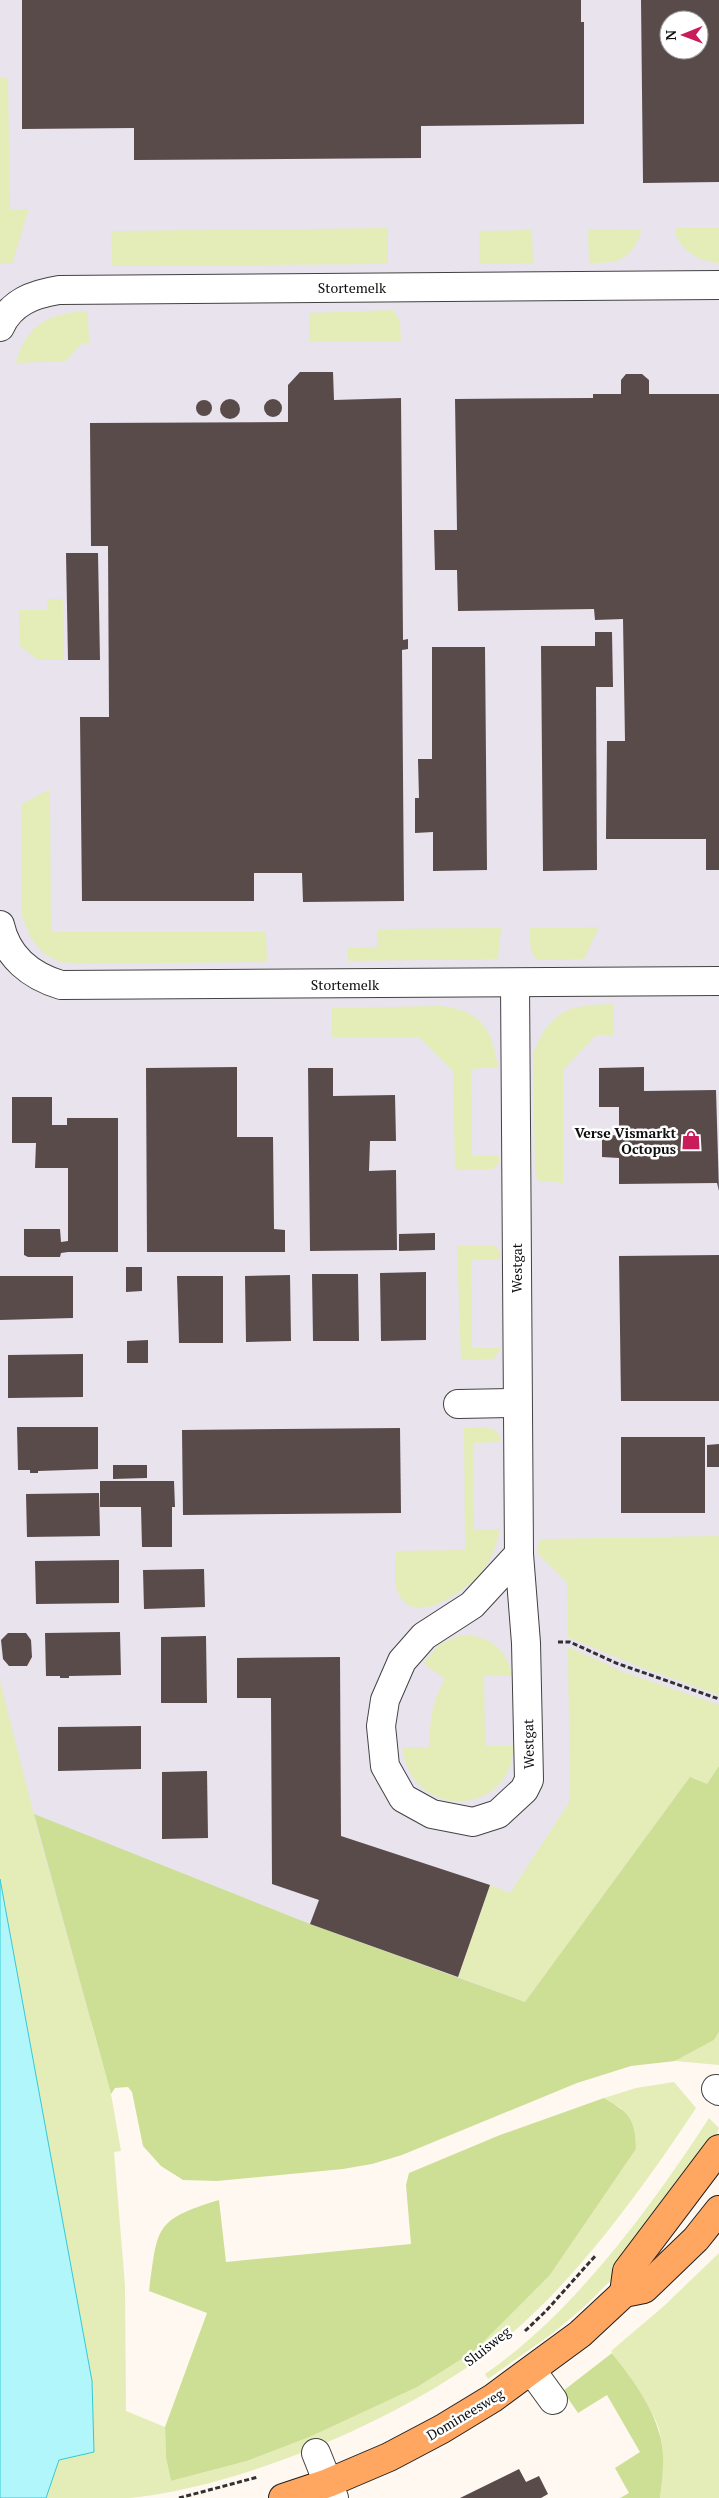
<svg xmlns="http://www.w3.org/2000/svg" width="719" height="2498" font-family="'PT Serif',serif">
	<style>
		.industrial { fill: #e9e3ee; fill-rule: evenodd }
		.green { fill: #e4edb7 }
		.forest { fill: #cddf95 }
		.water { fill: #b1f6fa; stroke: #33c9d7 }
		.building { fill: #584b4a; fill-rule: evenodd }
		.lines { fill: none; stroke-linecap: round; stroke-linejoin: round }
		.minor-casing { stroke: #424242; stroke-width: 30 }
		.major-casing { stroke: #202020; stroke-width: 30 }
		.path { stroke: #313131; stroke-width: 3; stroke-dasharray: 5 2.5; stroke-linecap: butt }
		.minor { stroke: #fff; stroke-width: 28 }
		.major { stroke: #ffa761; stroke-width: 28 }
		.labels { text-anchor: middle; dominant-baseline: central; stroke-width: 5; stroke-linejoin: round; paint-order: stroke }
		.street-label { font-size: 14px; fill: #0f0f0f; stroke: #fff }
		.poi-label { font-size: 14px; font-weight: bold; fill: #0f0f0f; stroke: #fff; text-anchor: end }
	</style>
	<rect width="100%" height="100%" fill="#fff8f1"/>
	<path class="industrial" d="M0,0H719V2007L0,2024ZM669,20H699V50H669Z"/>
	<g class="green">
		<path d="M0,78H8L10,209H29L12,264H0Z"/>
		<path d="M388,228V264L112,266L111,231Z"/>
		<path d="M675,228H719V263C701,263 675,248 675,228Z"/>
		<path d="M588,229L642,230C630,261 619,263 589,263Z"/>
		<path d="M532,230L533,263L479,264V231Z"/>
		<path d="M393,310L400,321L401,342H309V313Z"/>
		<path d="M76,312H88L89,343H82L65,361L16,363C26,329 42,316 76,312Z"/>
		<path d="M47,599H63L64,660H38L20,646L19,610H47Z"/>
		<path d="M50,789L51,932H266L267,962L84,964L60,962L44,954L31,938L22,916V804Z"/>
		<path d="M599,927L584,959L537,960L531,951L529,928Z"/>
		<path d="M501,928L498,959L348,961V948L377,947V929Z"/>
		<path d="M614,1004V1035H596L563,1070V1183L539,1181L535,1174L533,1054C550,1009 570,1005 614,1004Z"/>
		<path d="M439,1006C480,1009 492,1029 498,1067L471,1069L472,1156L499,1155V1163L493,1169L455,1170L453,1071L419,1037H332V1008Z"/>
		<path d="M457,1246H495L500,1251V1259L471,1260L472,1348H501L494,1359L461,1360Z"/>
		<path d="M464,1428C478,1428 500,1423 501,1442L473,1443L474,1529H500C497,1545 492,1558 482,1571C466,1591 412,1631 397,1590C393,1578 396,1563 396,1551L465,1550Z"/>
		<path d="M719,1536V1695L635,1665L568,1637L567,1583L537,1553L539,1541L544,1539Z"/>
		<path d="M461,1635C488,1635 507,1648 512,1675L484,1676L485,1746H513C514,1815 412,1824 402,1747H430C429,1721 432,1702 445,1679L423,1663L440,1644Z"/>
		<path d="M568,1647L621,1671L719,1705V1766L707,1784L690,1777L525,2002L458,1977L490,1885L510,1893L570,1801Z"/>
		<path d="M0,1681L39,1835L111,2094L121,2151L114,2152L125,2285L126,2411L165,2427L166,2458L171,2481L247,2461L307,2438L517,2307L550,2275L636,2149L621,2108L604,2098L636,2088L674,2082L696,2108C641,2191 570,2290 490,2351C399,2420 244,2486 130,2498C103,2498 74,2498 46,2498L59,2460L92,2381L0,1879Z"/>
		<path d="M719,2032V2065L675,2061L714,2040Z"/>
		<path d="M709,2118L719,2128L716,2136L645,2229L612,2279L584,2307L553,2333L488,2379L485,2374C573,2314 652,2206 709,2118Z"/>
		<path d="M719,2253V2498H660C663,2475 665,2452 659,2429C651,2404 627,2373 611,2351L664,2306Z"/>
	</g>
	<g class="forest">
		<path d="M719,1766V2032L714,2040L675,2061L631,2066L577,2083L402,2155L372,2164L343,2169L217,2181L183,2180L161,2166L143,2146L132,2092L128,2087L115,2088L111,2094L34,1814L310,1924L525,2002L690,1777L707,1784Z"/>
		<path d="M604,2098C630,2113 635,2119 636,2149L550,2275L474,2351L417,2387L307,2438L247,2461L171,2481L166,2458L165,2427L207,2313L149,2291C158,2228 153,2220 219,2200L226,2262L411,2244L406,2185L409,2173L500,2135Z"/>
		<path d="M612,2353C629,2375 650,2402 658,2429C666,2451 663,2475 660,2498H620L629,2493L615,2468L640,2452L607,2395L578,2413L563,2391Z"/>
	</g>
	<path class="water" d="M0,1879L92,2381L94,2452L59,2460L46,2498H0Z"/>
	<g class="building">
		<path d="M22,0H581V22H584V124L421,126V158L134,160V128L22,129Z"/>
		<path d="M641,0H719V182L643,183ZM669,20H699V50H669Z"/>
		<path d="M300,372H333L334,400L401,398L403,640L408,639V649L402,650L404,901L303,902L302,873H254V901H82L80,717H109L108,546H91L90,423L288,422V385Z"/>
		<path d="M626,374H642L649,380V394H719V870H706V839H606L607,741H625L623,619L595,620L594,609L458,611L457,570H435L434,530H457L455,399L593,398V394H621V380Z"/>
		<circle cx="230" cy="409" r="10"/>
		<circle cx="273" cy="408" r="9"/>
		<circle cx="204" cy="408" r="8"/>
		<path d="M66,553H98L100,660H68Z"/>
		<path d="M595,632H612L613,687H596L597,870L543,871L541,646H595Z"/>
		<path d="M432,647H485L487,870L433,871V832L415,833V798H419L418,759H432Z"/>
		<path d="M237,1067V1137H273L274,1229L285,1230V1252H147L146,1068Z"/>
		<path d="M644,1067V1091L716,1090L719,1191L717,1183L619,1184V1158L602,1157V1136L619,1135V1107H599V1068Z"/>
		<path d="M308,1068H333V1096L395,1095L396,1141H370L369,1171L396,1170L397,1250L310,1251Z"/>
		<path d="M12,1097H52V1125H67V1118H118V1252H68L61,1253L60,1257H28L24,1255V1229H60L61,1242L68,1241V1168H35L36,1143H12Z"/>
		<path d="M435,1233V1250L399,1251V1234Z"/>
		<path d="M719,1255V1401H621L619,1256Z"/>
		<path d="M126,1267H142V1291L126,1292Z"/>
		<path d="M426,1272V1340L381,1341L380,1273Z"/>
		<path d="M312,1274H358L359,1341H313Z"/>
		<path d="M290,1275L291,1341L246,1342L245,1276Z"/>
		<path d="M0,1276H73V1318L0,1320Z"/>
		<path d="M177,1276H223V1343H179Z"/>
		<path d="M148,1340V1363H127V1341Z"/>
		<path d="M83,1354V1397L8,1398V1355Z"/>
		<path d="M17,1427H98V1469L38,1471V1473H30V1470H18Z"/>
		<path d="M400,1428L401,1513L183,1515L182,1430Z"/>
		<rect x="621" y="1437" width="84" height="76"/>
		<path d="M719,1444V1467H707V1445Z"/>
		<path d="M113,1465H147V1478L113,1479Z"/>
		<path d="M100,1481H174L175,1507H165H172V1547H142L141,1507H100Z"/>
		<path d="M99,1493L100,1536L27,1537L26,1494Z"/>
		<path d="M119,1560V1603L36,1604L35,1561Z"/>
		<path d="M204,1569L205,1607L144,1609L143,1570Z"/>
		<path d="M120,1632L121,1675L69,1676V1678H60V1676H46L45,1633Z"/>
		<path d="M8,1633H26L31,1640L32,1657L27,1666H9L3,1659L1,1640Z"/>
		<path d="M206,1636L207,1703H161V1637Z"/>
		<path d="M340,1657L341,1836L490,1885L458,1977L310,1924L319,1900L272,1884L271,1698H237V1658Z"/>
		<path d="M141,1726V1769L58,1771V1727Z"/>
		<path d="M207,1771L208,1838L162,1839V1772Z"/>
		<path d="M519,2469L526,2482L539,2476L548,2494L541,2498H460Z"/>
	</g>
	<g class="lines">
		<defs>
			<g id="minor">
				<path d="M0,327C11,302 34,294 59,290L719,285"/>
				<path d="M0,925C7,957 31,976 61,985L719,981"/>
				<path d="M515,983L519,1554L526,1643L529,1780L524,1790L498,1814L473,1822L432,1814L403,1798L385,1766L381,1726L385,1700L402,1661L424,1636L472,1605L519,1554"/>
				<path d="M458,1404L517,1403"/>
				<path d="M716,2089L719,2091"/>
				<path d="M532,2371L553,2400"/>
				<path d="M316,2453L334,2498"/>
			</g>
			<g id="major">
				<path d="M624,2293L627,2271L719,2149"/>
				<path d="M283,2498L328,2483L389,2457L442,2429L493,2398L580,2334L624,2293L644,2289L696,2239L719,2210"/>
			</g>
		</defs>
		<use href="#minor" class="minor-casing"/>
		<use href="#major" class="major-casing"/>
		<g class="path">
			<path d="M558,1642H570L616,1663L719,1699"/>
			<path d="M525,2331L546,2311L596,2255"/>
			<path d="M179,2498L258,2477"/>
		</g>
		<use href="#minor" class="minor"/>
		<use href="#major" class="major"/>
	</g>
	<defs>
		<symbol id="shop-bare" viewBox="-9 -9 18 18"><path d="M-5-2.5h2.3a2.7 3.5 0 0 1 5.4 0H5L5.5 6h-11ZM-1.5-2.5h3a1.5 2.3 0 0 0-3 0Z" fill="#c91c5b" stroke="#fff" stroke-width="2.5" paint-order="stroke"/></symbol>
	</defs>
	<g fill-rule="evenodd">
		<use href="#shop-bare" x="677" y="1126" width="28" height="28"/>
	</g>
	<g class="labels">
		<g class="street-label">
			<text x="352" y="287">Stortemelk</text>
			<text x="345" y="984">Stortemelk</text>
			<text transform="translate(516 1268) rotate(-90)">Westgat</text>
			<text transform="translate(528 1744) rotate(-91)">Westgat</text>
			<text transform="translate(487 2346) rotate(-38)">Sluisweg</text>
			<text transform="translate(465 2414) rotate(-31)">Domineesweg</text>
		</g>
		<g class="poi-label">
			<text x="676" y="1132">Verse Vismarkt<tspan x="676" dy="16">Octopus</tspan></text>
		</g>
	</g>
	<g transform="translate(684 35) rotate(269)"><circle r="24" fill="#ffffff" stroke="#9f9f9f"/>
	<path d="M0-4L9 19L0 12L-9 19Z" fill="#c91c5b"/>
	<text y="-8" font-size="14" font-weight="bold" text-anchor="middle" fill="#0f0f0f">N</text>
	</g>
</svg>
